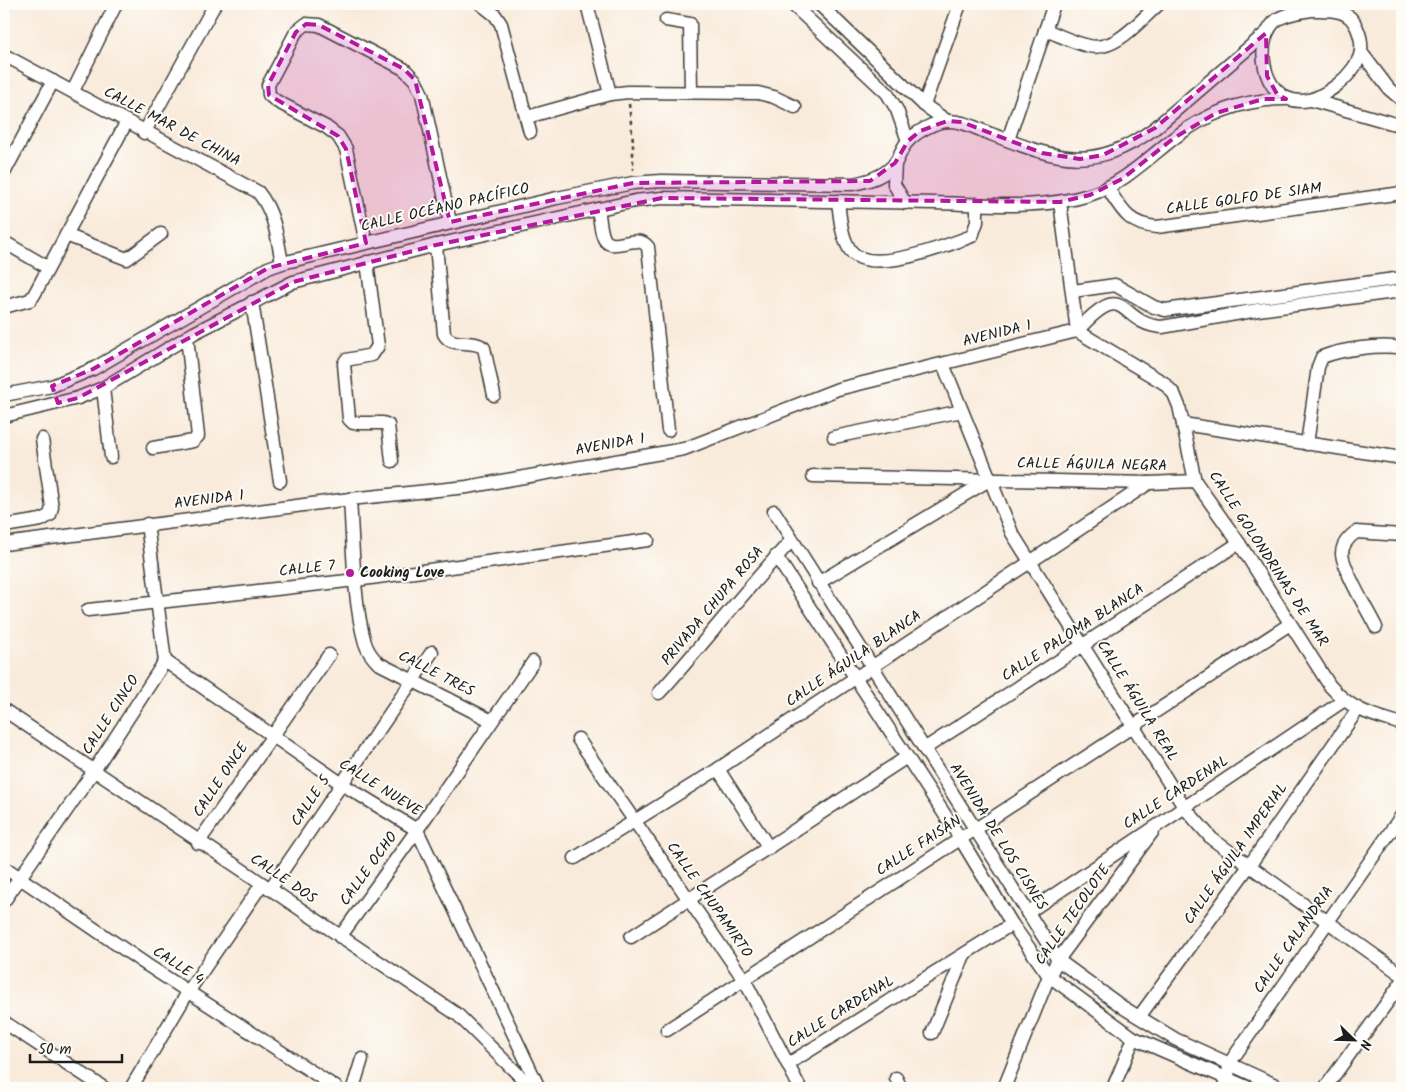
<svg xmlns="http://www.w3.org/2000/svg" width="1406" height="1092" font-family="Kalam,sans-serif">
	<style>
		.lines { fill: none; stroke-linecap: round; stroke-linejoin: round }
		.minor-casing { stroke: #3d3b39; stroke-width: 15 }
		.path { stroke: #3d3b39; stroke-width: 2.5; stroke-dasharray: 4 4; stroke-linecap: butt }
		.minor { stroke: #fff; stroke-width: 12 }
		.marked { fill: #b5179e; fill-opacity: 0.2; stroke: #b5179e; stroke-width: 4; stroke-dasharray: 10 6; stroke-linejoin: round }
		.poi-dot { fill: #b5179e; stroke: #fdfcf7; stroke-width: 2 }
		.labels { text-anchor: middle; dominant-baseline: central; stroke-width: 4; stroke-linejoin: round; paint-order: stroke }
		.street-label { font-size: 15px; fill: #1c1c1c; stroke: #fdfcf7 }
		.poi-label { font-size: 15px; font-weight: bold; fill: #1c1c1c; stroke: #fdfcf7; text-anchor: start }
	</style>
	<rect width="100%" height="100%" fill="#fdfcf7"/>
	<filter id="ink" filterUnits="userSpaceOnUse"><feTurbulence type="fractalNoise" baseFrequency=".02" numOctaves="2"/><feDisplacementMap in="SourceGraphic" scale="10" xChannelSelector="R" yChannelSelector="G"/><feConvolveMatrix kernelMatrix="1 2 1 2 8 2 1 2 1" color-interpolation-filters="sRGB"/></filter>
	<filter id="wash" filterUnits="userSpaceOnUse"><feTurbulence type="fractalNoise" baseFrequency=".0096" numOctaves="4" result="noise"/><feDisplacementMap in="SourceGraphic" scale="20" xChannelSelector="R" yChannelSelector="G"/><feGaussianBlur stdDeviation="1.12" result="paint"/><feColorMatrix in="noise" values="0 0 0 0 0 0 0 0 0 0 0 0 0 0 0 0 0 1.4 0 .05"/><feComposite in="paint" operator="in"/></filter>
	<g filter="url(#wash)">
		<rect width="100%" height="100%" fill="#f9ebdb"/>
	</g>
	<g filter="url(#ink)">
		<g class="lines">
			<defs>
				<g id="minor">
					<path d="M481,4L495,15L501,24L530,132"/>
					<path d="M587,4L610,94"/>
					<path d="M792,4L887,93L897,110L908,141"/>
					<path d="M819,4L924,105L947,121"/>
					<path d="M4,5L5,4"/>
					<path d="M1311,10C1323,10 1338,9 1348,16C1353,19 1355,24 1357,28C1360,35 1362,43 1361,51C1358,73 1322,102 1300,101C1260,100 1253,36 1278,19C1288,13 1300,12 1311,10Z"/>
					<path d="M666,20L690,24L691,92"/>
					<path d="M1045,30C1059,35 1074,43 1089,46C1116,52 1140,20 1159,4"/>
					<path d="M1361,52L1389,89L1402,100"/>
					<path d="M4,55L258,192C275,213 277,237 282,263"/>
					<path d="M73,91L116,4"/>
					<path d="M1311,100L1402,126"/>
					<path d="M924,105L960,4"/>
					<path d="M527,117L610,94L628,92L758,93L774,97L795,107"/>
					<path d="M144,133L215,4"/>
					<path d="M1008,140L1054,4"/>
					<path d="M895,163L894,184L905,203"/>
					<path d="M4,173L53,81"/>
					<path d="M1107,187C1122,210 1128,225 1157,227L1402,193"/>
					<path d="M838,201C840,217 841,236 850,250C869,277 948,245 972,236L977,222V204"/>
					<path d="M1060,202L1077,331"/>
					<path d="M598,209C600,218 600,228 603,236C609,256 637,231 648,247L668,430"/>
					<path d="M66,235L127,259L161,234"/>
					<path d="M4,242L47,267"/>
					<path d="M366,243L346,149L338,136L326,127L276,101L269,95L268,85L296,32L306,24L319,25L404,69L415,80L422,94L450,222"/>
					<path d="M436,245L444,334C452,349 472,338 484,348L494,395"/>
					<path d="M367,262L378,346L372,355L346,360L344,364L349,419L353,423H383L388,425L392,461"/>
					<path d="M1073,291L1115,285L1154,307L1165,310L1402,278"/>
					<path d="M252,302L280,481"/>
					<path d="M4,307L30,300L34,295L126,123"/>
					<path d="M1077,331L1164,383L1174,394L1179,406L1195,481L1239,543L1330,686C1352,711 1372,715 1402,724"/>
					<path d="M1077,331C1128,275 1117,324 1162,327L1258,310L1402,291"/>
					<path d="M943,364L1012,533L1184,807L1212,839L1402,975"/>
					<path d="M103,388L111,457"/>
					<path d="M4,395L52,386L93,369L268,268L282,263L557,198L633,183L661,181L853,184C869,181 886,176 896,162C900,155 902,148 907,142C916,132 934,122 947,121C962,120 977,129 991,134C1057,159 1092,174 1155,128L1266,33"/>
					<path d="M4,416L78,398L103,388L194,333L293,282L436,245L635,201L662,198C753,200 844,202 935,203C985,204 1041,210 1089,195C1123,184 1147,159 1174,138C1207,113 1245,99 1286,99"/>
					<path d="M1183,424L1402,458"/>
					<path d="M834,437L962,411"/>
					<path d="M1307,444L1318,367L1322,357C1342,349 1381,344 1402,348"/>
					<path d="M153,448L193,441L198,436L187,337"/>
					<path d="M813,476L1149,483L1195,481"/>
					<path d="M350,499C353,544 353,601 365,643C368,652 372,657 378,663L490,720"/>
					<path d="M774,511L1058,960L1124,1008L1175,1039L1282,1088"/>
					<path d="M4,526L41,520L50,515L52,507L42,439"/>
					<path d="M4,544L350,499L467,487L684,449L838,389L1077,331"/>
					<path d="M776,556L960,838L1012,924L1049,976L1134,1038L1249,1088"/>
					<path d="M818,583L989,480"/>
					<path d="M88,610L356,580L648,540"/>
					<path d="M1376,627C1367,609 1344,572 1342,554C1342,545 1349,537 1356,532L1402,535"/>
					<path d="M165,661L342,784L417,830L539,1088"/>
					<path d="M659,693C705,643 745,589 792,540"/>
					<path d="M4,710L458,1015L532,1088"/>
					<path d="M578,739L745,981L800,1088"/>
					<path d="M924,749L1239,543"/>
					<path d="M718,769L769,848"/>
					<path d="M198,843L329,655"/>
					<path d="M575,858L718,769L1149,483"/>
					<path d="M4,867L147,965L337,1088"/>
					<path d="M270,889L432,652"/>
					<path d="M4,901L93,772L165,661L147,524"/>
					<path d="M1027,913L1343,701"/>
					<path d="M340,937L417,830L533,662"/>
					<path d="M631,937L907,757"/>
					<path d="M1139,1017L1249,866L1358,709"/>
					<path d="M4,1022L104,1088"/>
					<path d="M667,1030L1290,624"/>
					<path d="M932,1033L964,955"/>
					<path d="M788,1064L1012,924"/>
					<path d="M896,1078L901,1088"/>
					<path d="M131,1088L188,992L262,884"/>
					<path d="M353,1088L362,1059"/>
					<path d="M1004,1088L1049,976L1058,960L1153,831"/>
					<path d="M1113,1088L1134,1038"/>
					<path d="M1223,1088L1228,1078L1229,1064L1402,815"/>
					<path d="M1325,1088L1402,982"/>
				</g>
			</defs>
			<use href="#minor" class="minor-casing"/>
			<path class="path" d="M629,104L633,141V170"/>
			<use href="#minor" class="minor"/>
		</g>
	</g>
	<path class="marked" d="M306,24L319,25L404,69L415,80L450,222L633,183L870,181L895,163L908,141L920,131L947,121L962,122L1042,153L1080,159L1103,155L1155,128L1266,33L1267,76L1277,94L1286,99H1263L1216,113L1174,138L1122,179L1090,195L1060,202L662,198L436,245L293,282L78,398L58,403L52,386L93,369L268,268L366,243L346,149L338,136L269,95L268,85L296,32Z"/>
	<circle class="poi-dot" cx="350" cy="573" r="5"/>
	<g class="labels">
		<g class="street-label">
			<text transform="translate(172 127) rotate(28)">CALLE MAR DE CHINA</text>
			<text transform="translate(1244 199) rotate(-8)">CALLE GOLFO DE SIAM</text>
			<text transform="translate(445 208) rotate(-13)">CALLE OCÉANO PACÍFICO</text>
			<text transform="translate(997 334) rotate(-14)">AVENIDA 1</text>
			<text transform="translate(610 445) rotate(-10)">AVENIDA 1</text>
			<text transform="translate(1092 465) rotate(1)">CALLE ÁGUILA NEGRA</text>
			<text transform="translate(209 500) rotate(-7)">AVENIDA 1</text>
			<text transform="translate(1268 559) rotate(57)">CALLE GOLONDRINAS DE MAR</text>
			<text transform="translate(307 569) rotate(-6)">CALLE 7</text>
			<text transform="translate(713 606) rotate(-50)">PRIVADA CHUPA ROSA</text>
			<text transform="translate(1073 633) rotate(-33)">CALLE PALOMA BLANCA</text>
			<text transform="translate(854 659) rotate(-34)">CALLE ÁGUILA BLANCA</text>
			<text transform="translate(436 674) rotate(27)">CALLE TRES</text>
			<text transform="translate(1137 701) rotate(58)">CALLE ÁGUILA REAL</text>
			<text transform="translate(111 715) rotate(-57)">CALLE CINCO</text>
			<text transform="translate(221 780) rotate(-56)">CALLE ONCE</text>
			<text transform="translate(380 788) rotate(32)">CALLE NUEVE</text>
			<text transform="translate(1176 793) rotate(-33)">CALLE CARDENAL</text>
			<text transform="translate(311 801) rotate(-56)">CALLE 5</text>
			<text transform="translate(998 837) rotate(58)">AVENIDA DE LOS CISNES</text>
			<text transform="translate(919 846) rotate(-33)">CALLE FAISÁN</text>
			<text transform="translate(1236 854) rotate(-55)">CALLE ÁGUILA IMPERIAL</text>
			<text transform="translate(369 869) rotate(-54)">CALLE OCHO</text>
			<text transform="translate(283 879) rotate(34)">CALLE DOS</text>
			<text transform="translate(709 900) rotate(55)">CALLE CHUPAMIRTO</text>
			<text transform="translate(1073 915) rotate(-55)">CALLE TECOLOTE</text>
			<text transform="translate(1294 940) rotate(-55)">CALLE CALANDRIA</text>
			<text transform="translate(178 966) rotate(33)">CALLE 4</text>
			<text transform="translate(841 1012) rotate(-32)">CALLE CARDENAL</text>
		</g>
		<g class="poi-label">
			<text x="360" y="573">Cooking Love</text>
		</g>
	</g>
	<rect width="1406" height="1092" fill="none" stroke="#fdfcf7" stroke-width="20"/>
	<g transform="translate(1354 1040) rotate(113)" stroke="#fdfcf7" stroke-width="4" paint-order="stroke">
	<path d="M0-4L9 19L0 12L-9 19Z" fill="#1c1c1c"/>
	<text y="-8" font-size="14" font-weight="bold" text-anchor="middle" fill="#1c1c1c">N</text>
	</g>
	<path d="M30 1054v8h92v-8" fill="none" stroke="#1c1c1c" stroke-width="2.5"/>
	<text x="38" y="1054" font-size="15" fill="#1c1c1c" stroke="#fdfcf7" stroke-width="4" paint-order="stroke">50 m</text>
</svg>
